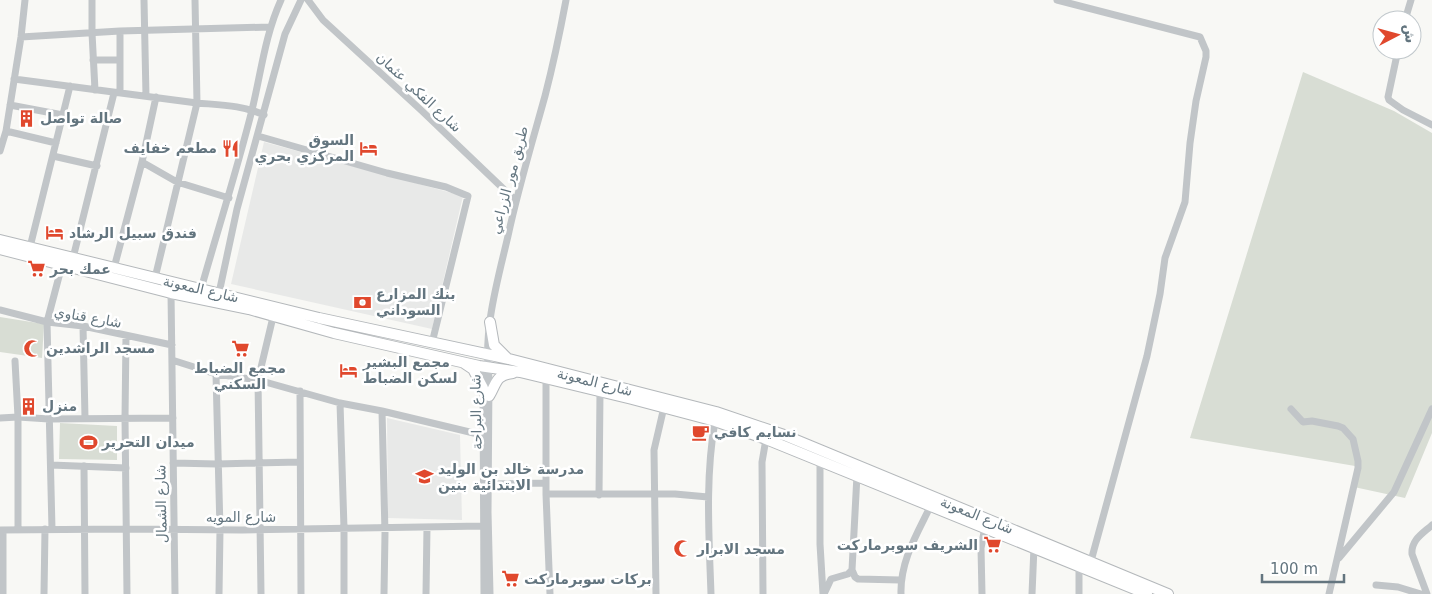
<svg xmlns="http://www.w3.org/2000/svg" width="1432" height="594" font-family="'DejaVu Sans',Vazirmatn,sans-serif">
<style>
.built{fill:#e8e9e8}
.green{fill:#d8ddd4}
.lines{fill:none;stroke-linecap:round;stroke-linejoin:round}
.highway-casing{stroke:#b4b8bb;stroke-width:12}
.minor{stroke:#c1c5c8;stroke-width:7}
.highway{stroke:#fff;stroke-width:10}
.labels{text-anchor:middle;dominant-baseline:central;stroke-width:5;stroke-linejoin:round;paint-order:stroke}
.street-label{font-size:14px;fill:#63757f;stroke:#fff}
.poi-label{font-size:14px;font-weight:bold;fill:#63757f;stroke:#fff;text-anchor:start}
</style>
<rect width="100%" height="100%" fill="#f8f8f5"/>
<!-- built -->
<path class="built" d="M264,142L463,196L432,329L231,284Z
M387,418L460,435L462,520L388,518Z"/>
<!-- green -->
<path class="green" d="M1303,72L1394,111L1432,133V433L1405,498L1354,487L1355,466L1190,438Z
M0,317L44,324L42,358L0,352Z
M60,423L117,426V460L59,459Z"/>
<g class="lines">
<defs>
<path id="highway" d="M0,240L319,318L509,359L716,412L784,435L1168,594
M0,249L171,293L249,309L334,333L479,366L520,372L632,399L715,421L766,439L1147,594
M490,322L494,345L508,359
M464,363L473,369L483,388
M489,396C497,383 495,375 513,373"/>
</defs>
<!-- highway casing -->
<use href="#highway" class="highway-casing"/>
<!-- minor -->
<path class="minor" d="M92,0V33L95,90
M144,0L146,96
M308,0L323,20L422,111L515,200
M1057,0L1200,37L1206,51V57L1196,101L1190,143L1185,202L1165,258L1160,294L1147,356L1091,561
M1405,20L1411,0
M21,37L120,31L270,27
M1398,50L1388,97L1389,100L1403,110L1432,125
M93,60H120
M14,79L197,103C220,105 243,105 264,115
M120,93V31
M10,105L63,115
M6,131L56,143
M258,136L387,173L446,187L468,196L432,343
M0,151L6,131L21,37L25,0
M53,156L97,166
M142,162L177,182L229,198
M30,247L70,86
M73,258L114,93
M114,268L142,162L156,97
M155,278L197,103L195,0
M201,289C218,229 237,170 252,110C261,73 265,35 281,0
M171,293L175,594
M219,293L237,209L285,34L301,0
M0,310L47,322L83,326L172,345
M83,326L85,418
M126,336L125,418L127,594
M172,360L216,374L258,380L340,403L382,411L482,435
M15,361L18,417V530
M216,374L220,530L219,594
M546,379V494L550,594
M300,391L301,594
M340,403L344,528V594
M1291,409L1303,422L1312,421L1338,426L1343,428L1353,439L1358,461V468L1329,594
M382,411L385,533L384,594
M0,418L18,417L49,419L173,418
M820,460V544L823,594
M173,463L217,464L300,462
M51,465L126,468
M84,466L85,594
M489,484L546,483
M546,494H675L708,497
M599,495L600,392
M52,529L47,322L62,265
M0,530L127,529L242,530L483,526
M3,530V594
M1339,558L1394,492L1432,409
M852,570L855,577L858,579L900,580
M1376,585L1398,587L1421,594
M44,594L45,529
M261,594L258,380L273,317
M426,594L427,527
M484,594L483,388L484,374L487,367
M490,594L488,512L489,378C483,330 497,283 508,236C518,189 532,143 545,96C553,65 560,32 566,0
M656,594L654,450L664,407
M711,594C709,536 705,478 715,421
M763,594L762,462L766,439
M824,594L831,579L848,574L852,570L857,475
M901,594C900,561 917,534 931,505
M982,594L981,548L985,527
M1032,594L1034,547
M1079,594V566
M1427,594L1412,554C1411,540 1422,534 1432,525"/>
<!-- highway -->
<use href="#highway" class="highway"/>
</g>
<!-- icons -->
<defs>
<symbol id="building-bare" viewBox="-9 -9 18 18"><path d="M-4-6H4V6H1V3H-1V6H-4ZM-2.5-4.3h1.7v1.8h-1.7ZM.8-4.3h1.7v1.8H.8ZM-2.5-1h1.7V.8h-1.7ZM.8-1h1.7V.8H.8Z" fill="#e0482d" stroke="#fff" stroke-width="2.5" paint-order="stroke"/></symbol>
<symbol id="restaurant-bare" viewBox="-9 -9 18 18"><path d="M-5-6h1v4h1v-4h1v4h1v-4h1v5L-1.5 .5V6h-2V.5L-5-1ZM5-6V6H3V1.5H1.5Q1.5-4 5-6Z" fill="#e0482d" stroke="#fff" stroke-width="2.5" paint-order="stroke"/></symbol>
<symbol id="hotel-bare" viewBox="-9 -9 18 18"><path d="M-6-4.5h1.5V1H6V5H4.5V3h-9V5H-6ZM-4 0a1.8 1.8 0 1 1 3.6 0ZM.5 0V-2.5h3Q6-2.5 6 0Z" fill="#e0482d" stroke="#fff" stroke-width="2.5" paint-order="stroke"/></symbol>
<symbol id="supermarket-bare" viewBox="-9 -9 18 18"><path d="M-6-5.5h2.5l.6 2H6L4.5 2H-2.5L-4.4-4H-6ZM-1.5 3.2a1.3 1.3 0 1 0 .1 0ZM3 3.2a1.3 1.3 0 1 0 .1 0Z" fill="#e0482d" stroke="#fff" stroke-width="2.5" paint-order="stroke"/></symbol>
<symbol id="bank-bare" viewBox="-9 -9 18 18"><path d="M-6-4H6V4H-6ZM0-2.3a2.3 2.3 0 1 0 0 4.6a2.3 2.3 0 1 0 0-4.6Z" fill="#e0482d" stroke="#fff" stroke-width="2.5" paint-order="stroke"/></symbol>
<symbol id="mosque-bare" viewBox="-9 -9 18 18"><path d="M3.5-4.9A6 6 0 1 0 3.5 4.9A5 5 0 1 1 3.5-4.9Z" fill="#e0482d" stroke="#fff" stroke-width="2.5" paint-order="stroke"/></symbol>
<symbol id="cafe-bare" viewBox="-9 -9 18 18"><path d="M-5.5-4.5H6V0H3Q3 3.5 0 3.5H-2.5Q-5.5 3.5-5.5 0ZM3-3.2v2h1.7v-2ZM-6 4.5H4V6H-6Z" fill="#e0482d" stroke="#fff" stroke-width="2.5" paint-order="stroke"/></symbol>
<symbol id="stadium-bare" viewBox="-9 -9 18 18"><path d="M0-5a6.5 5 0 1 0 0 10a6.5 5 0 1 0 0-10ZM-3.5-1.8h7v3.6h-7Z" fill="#e0482d" stroke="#fff" stroke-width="2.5" paint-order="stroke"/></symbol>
<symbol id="school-bare" viewBox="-9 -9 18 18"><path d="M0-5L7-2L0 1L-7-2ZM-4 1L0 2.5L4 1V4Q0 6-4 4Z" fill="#e0482d" stroke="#fff" stroke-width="2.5" paint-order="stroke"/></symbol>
</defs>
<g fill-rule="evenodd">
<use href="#building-bare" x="14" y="106" width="25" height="25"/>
<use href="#restaurant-bare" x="218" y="136" width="25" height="25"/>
<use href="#hotel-bare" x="356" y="136" width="25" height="25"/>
<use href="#hotel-bare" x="42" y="220" width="25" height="25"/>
<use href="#supermarket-bare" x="24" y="256" width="25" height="25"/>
<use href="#bank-bare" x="350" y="290" width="25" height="25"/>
<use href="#mosque-bare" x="20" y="336" width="25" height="25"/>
<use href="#supermarket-bare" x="228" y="336" width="25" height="25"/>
<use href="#hotel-bare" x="336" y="358" width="25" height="25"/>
<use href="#building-bare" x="16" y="394" width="25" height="25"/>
<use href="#cafe-bare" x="688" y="420" width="25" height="25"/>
<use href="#stadium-bare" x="76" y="430" width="25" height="25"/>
<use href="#school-bare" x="412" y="464" width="25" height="25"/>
<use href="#supermarket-bare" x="980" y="532" width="25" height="25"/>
<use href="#mosque-bare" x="670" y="536" width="25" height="25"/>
<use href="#supermarket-bare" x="498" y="566" width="25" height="25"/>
</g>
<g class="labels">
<!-- street labels -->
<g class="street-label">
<text transform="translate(419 92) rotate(43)">شارع الفكي عثمان</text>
<text transform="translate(509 180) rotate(-75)">طريق مور الزراعي</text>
<text transform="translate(201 289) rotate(13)">شارع المعونة</text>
<text transform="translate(88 317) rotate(10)">شارع قناوي</text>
<text transform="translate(595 382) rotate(14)">شارع المعونة</text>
<text transform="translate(476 412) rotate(-91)">شارع البراحة</text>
<text transform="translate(161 504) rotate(-91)">شارع الشمال</text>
<text transform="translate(977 515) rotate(22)">شارع المعونة</text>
<text x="241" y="517">شارع المويه</text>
</g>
<!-- poi labels -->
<g class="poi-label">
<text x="40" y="118">صالة تواصل</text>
<text x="354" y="140" text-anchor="end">السوق<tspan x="354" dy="16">المركزي بحري</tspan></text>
<text x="217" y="148" text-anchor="end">مطعم خفايف</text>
<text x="69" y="233">فندق سبيل الرشاد</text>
<text x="50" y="269">عمك بحر</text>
<text x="376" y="294">بنك المزارع<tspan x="376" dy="16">السوداني</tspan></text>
<text x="46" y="348">مسجد الراشدين</text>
<text x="363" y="362">مجمع البشير<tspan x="363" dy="16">لسكن الضباط</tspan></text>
<text x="240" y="368" text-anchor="middle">مجمع الضباط<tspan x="240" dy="16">السكني</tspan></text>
<text x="42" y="406">منزل</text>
<text x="714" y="432">نسايم كافي</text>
<text x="102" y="442">ميدان التحرير</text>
<text x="438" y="469">مدرسة خالد بن الوليد<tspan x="438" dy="16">الابتدائية بنين</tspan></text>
<text x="978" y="545" text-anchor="end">الشريف سوبرماركت</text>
<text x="697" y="549">مسجد الابرار</text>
<text x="524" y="579">بركات سوبرماركت</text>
</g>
</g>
<!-- north arrow -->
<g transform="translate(1397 35) rotate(84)"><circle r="24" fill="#ffffff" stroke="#c1c8cc"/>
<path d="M0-4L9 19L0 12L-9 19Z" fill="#e0482d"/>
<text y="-8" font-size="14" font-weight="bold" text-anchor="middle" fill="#63757f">ش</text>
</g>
<!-- scale -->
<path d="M1262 574v8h82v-8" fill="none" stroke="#63757f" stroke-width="2.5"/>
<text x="1270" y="574" font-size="15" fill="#63757f" stroke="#ffffff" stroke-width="4" paint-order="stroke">100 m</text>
</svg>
